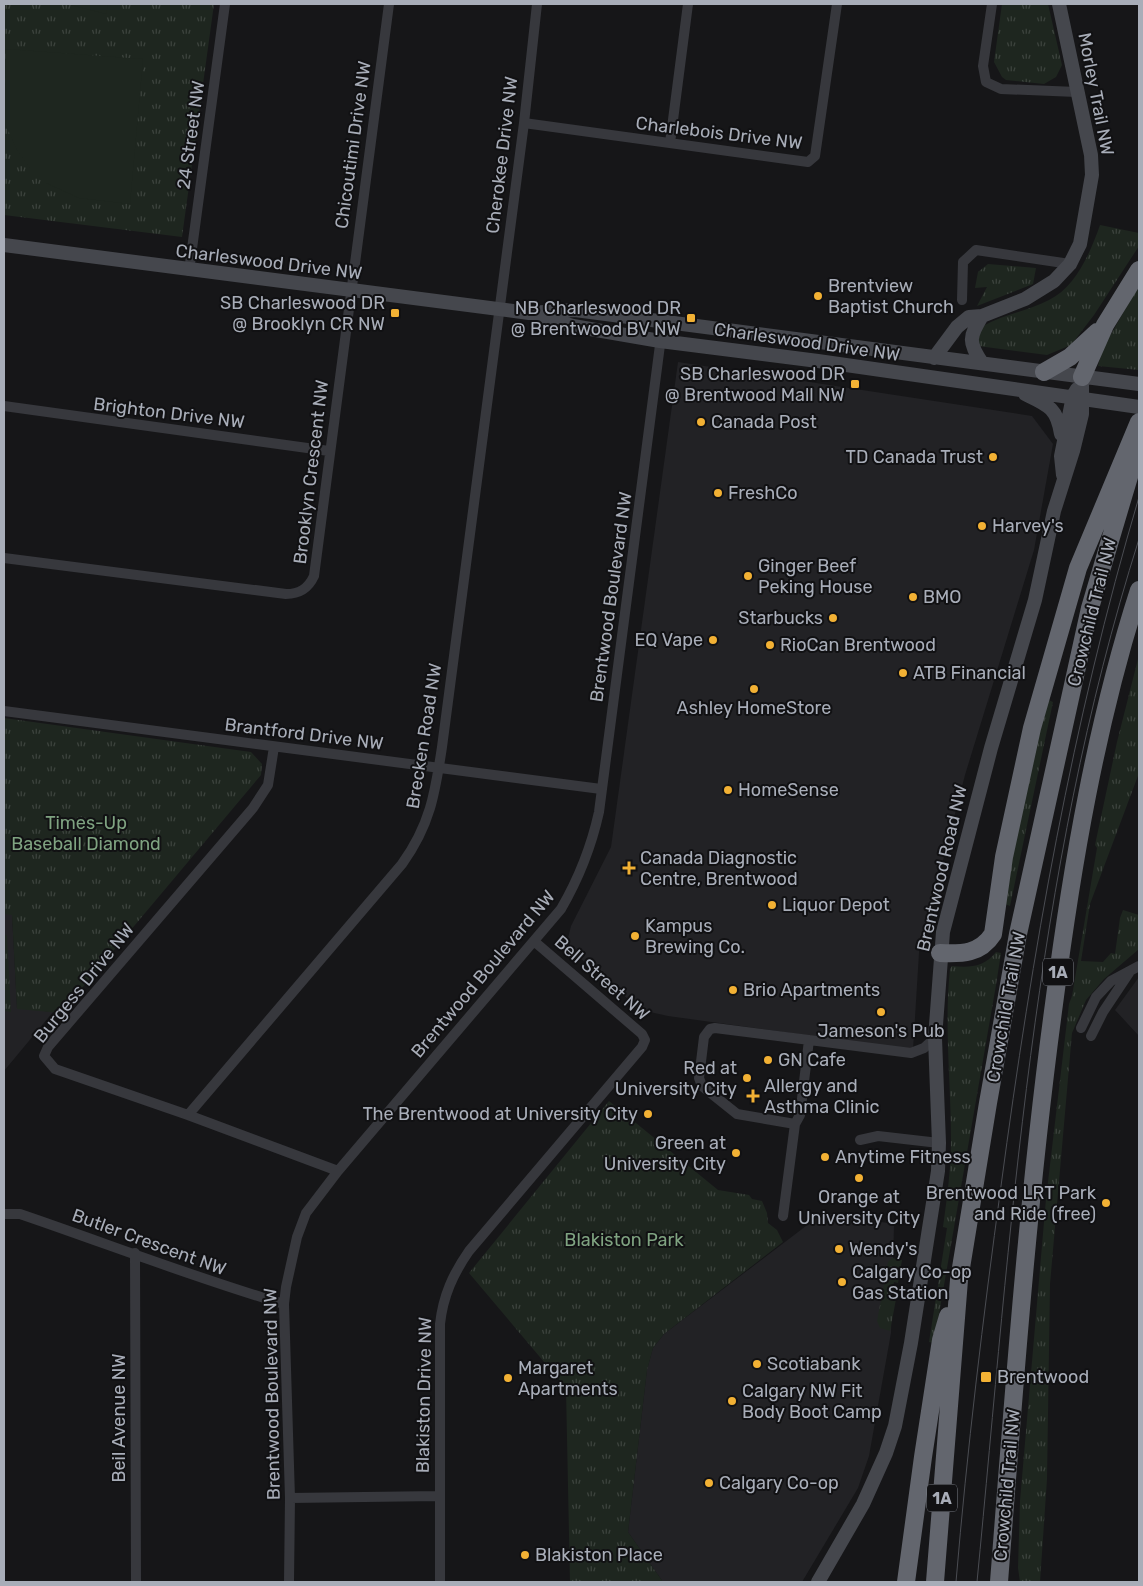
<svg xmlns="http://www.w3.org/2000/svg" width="1143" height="1586" font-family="Rubik,sans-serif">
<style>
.built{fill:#222225}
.grass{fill:url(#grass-tufts)}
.pitch{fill:#1e261f}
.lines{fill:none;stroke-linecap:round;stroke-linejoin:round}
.street{stroke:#37383d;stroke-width:10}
.secondary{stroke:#45474d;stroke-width:14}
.highway{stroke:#63666e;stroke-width:18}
.tram{stroke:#4a4c52;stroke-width:1}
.poi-dot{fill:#f2b134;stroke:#111113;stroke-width:2}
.labels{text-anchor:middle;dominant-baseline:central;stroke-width:4;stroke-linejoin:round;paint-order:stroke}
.shield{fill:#111113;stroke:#7b7e86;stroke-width:1}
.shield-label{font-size:16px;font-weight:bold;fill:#a8adb8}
.street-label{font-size:18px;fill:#a8adb8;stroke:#111113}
.poi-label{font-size:18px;fill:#a8adb8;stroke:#111113;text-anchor:start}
.park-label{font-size:18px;fill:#7fa381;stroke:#111113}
</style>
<defs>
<pattern id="grass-tufts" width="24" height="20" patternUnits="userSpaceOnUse" patternTransform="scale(1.25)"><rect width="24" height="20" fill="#1e261f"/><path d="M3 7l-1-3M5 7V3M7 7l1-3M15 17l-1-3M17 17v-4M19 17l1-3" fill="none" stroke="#3c433d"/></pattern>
</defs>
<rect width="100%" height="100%" fill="#161618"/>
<!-- built -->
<path class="built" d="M678,362L1032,416L1053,444L1034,550L965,775L924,934L920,937L913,1050L668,1016L641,1010L566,946L571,926L611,847Z
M4,914H12L17,1008L53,1012L4,1071Z
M1139,977V1036L1115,1010Z
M823,1213L888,1223L894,1226L891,1333L869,1456L858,1488L802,1582H663L628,1532L647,1370L653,1348L664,1334Z"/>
<!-- grass -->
<path class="grass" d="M4,4H214L182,237L4,215Z
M1002,4H1048L1062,65L1056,77L1044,84L1006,80L1002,77L994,62Z
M1100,225L1139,233V246L1094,315L1071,345L1047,355L978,346V332L983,326C1004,314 1028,311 1049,300C1076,287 1091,251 1100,225Z
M988,264L1036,268L1033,284L977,306L987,287L975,288L978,272Z
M1139,285V370L1098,366L1102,350Z
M1139,655V773L1090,904L1081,961L1103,962L1111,953L1115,954L1120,918L1123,910L1139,915V949L1104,979L1086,1000L1072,1033L1050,1284L1047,1479L1040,1582H1020L1018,1568L1020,1501L1046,1199L1069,1004L1072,996L1097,848L1095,845L1117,742Z
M1046,699L1053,702L1010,906L1005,904L1013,842Z
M4,718L251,752L262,764L261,775L61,1013L17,1009L12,915L4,914Z
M4,935H7L11,1012L4,1011Z
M996,952L1001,953L996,985L934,1343L929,1342L947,1228L943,1227C947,1198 951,1169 951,1140C951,1082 944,1026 950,969L952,966C970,968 984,967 996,952Z
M609,1101L718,1190L749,1195L752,1199L762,1201L767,1213L768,1223L777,1230L783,1242L664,1334L653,1348L647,1370L628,1532L663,1582H570L566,1388L469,1273Z
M892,1258L902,1260L898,1283L894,1282L891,1298L896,1299L890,1331L880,1328L877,1321L888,1262Z"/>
<!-- pitch -->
<path class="pitch" d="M67,4H108L106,14Z
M6,49L143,59L130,204L79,198L46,183L30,168L17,150L4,121Z"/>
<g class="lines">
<!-- street -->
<path class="street" d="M992,4L983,66L986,82L1001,89L1077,92
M524,123L808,162L815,156L837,4
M670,143L688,4
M189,271L225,4
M962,300L963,262L976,250L1070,264
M4,406L329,451
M4,558L286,594C299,594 308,589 314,576L389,4
M4,711L601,789
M274,747L268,785L253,808L48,1047L44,1056L55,1069L188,1115L338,1171
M1081,1028L1096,997L1111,981L1139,966
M1091,1036L1103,1012L1129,973
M188,1115L402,864C430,825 435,794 442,747L524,123L537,4
M795,1124L737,1114L702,1086L699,1078L704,1037L710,1029L715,1028L911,1053L924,1048L935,1038
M860,1140L878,1136L939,1143
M4,1214H20C108,1244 195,1278 284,1304
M783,1216L795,1124L800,1115L809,1040
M135,1253L136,1582
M290,1498L439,1496
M289,1582L290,1498L284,1304L286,1287L297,1237L306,1213L338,1171L561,909C579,878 591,848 599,812L663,322
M440,1582V1324C443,1296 453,1274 469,1251L642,1047L645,1040L642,1034L535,942"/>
<!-- secondary -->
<path class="secondary" d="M4,245L529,313L575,310L1139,384
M539,316L573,326L660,341L818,361L1139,407
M982,316C969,337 968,342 982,363
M934,358L957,327L969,317L982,316L1025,299L1054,281L1070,264L1080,244L1092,175L1091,155L1059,4
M1025,394C1048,405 1057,408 1061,434
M1063,475L1061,456L1073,396L1077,389
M818,1582L863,1504L886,1453L895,1426L911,1343L938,1171L939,1143L935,1038L943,932L991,748L1035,600L1054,511L1073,451L1082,414V377"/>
<!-- highway -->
<path class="highway" d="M1044,372L1070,357L1097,332
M1082,377L1105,325L1139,270
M940,953C962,954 980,954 993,934L1004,857L1032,728L1078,568L1139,422
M906,1582L923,1457L941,1340L948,1316
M935,1582L959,1280L988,1103L1018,934L1090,608L1139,443
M999,1582C1014,1389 1028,1196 1054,1004C1072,865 1096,724 1139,590"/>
<!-- tram -->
<path class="tram" d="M956,1582C967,1450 983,1318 1001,1186C1032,953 1072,723 1139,497
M977,1582C1011,1231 1032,877 1139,539"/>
</g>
<!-- markers -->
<g class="poi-dot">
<circle cx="818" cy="296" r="5"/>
<rect x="390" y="308" width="10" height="10" rx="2.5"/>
<rect x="686" y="313" width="10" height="10" rx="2.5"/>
<rect x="850" y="379" width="10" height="10" rx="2.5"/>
<circle cx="701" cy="422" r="5"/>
<circle cx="993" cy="457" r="5"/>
<circle cx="718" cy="493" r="5"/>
<circle cx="982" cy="526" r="5"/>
<circle cx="748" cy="576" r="5"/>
<circle cx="913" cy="597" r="5"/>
<circle cx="833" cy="618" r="5"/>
<circle cx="713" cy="640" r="5"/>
<circle cx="770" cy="645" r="5"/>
<circle cx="903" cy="673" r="5"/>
<circle cx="754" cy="689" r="5"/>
<circle cx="728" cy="790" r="5"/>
<path d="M626.5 860.5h5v5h5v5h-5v5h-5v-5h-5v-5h5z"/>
<circle cx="772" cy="905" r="5"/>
<circle cx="635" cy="936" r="5"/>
<circle cx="733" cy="990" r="5"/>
<circle cx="881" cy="1012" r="5"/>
<circle cx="768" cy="1060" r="5"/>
<circle cx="747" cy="1078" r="5"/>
<path d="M750.5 1088.5h5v5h5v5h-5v5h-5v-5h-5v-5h5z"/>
<circle cx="648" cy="1114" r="5"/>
<circle cx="736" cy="1153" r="5"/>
<circle cx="825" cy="1157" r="5"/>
<circle cx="859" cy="1178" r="5"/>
<circle cx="1106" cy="1203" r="5"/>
<circle cx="839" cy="1249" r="5"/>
<circle cx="842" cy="1282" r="5"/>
<circle cx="757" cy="1364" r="5"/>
<rect x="980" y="1371" width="12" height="12" rx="2.5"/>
<circle cx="508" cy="1378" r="5"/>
<circle cx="732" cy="1401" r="5"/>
<circle cx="709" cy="1483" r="5"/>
<circle cx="525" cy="1555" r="5"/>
</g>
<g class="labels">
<!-- shield labels -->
<g class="shield">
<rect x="1043" y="958.5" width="30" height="27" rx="4"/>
<rect x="927" y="1484.5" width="30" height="27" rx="4"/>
</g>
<g class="shield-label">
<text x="1058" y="972">1A</text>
<text x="942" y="1498">1A</text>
</g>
<!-- street labels -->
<g class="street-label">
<text transform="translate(1096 94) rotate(79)">Morley Trail NW</text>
<text transform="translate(719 133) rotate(7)">Charlebois Drive NW</text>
<text transform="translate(191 135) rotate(-82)">24 Street NW</text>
<text transform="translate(353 145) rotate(-82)">Chicoutimi Drive NW</text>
<text transform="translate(502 155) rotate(-83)">Cherokee Drive NW</text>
<text transform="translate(269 262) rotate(7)">Charleswood Drive NW</text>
<text transform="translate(807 342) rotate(8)">Charleswood Drive NW</text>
<text transform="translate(169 413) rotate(7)">Brighton Drive NW</text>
<text transform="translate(311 472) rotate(-83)">Brooklyn Crescent NW</text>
<text transform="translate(611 597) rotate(-82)">Brentwood Boulevard NW</text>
<text transform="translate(1092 612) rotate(-76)">Crowchild Trail NW</text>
<text transform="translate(304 734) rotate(7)">Brantford Drive NW</text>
<text transform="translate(424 736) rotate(-81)">Brecken Road NW</text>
<text transform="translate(942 868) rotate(-77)">Brentwood Road NW</text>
<text transform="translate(483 974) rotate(-50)">Brentwood Boulevard NW</text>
<text transform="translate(602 978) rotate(41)">Bell Street NW</text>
<text transform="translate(84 983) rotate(-51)">Burgess Drive NW</text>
<text transform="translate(1006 1007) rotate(-80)">Crowchild Trail NW</text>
<text transform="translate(149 1242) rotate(20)">Butler Crescent NW</text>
<text transform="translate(272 1394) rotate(-91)">Brentwood Boulevard NW</text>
<text transform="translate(424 1395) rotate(-89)">Blakiston Drive NW</text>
<text transform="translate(119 1418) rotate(-90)">Beil Avenue NW</text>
<text transform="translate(1007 1485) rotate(-85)">Crowchild Trail NW</text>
</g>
<!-- poi labels -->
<g class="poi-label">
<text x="828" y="286">Brentview<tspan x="828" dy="21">Baptist Church</tspan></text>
<text x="385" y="303" text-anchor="end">SB Charleswood DR<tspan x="385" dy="21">@ Brooklyn CR NW</tspan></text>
<text x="681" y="308" text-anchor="end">NB Charleswood DR<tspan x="681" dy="21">@ Brentwood BV NW</tspan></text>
<text x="845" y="374" text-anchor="end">SB Charleswood DR<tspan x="845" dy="21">@ Brentwood Mall NW</tspan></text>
<text x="711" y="422">Canada Post</text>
<text x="983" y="457" text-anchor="end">TD Canada Trust</text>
<text x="728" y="493">FreshCo</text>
<text x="992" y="526">Harvey's</text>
<text x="758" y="566">Ginger Beef<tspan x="758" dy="21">Peking House</tspan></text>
<text x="923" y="597">BMO</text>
<text x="823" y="618" text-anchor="end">Starbucks</text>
<text x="703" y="640" text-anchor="end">EQ Vape</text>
<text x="780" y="645">RioCan Brentwood</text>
<text x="913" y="673">ATB Financial</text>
<text x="754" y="708" text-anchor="middle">Ashley HomeStore</text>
<text x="738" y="790">HomeSense</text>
<text x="640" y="858">Canada Diagnostic<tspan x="640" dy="21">Centre, Brentwood</tspan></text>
<text x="782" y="905">Liquor Depot</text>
<text x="645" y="926">Kampus<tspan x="645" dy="21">Brewing Co.</tspan></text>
<text x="743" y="990">Brio Apartments</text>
<text x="881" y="1031" text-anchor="middle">Jameson's Pub</text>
<text x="778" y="1060">GN Cafe</text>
<text x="737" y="1068" text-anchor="end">Red at<tspan x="737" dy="21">University City</tspan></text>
<text x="764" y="1086">Allergy and<tspan x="764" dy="21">Asthma Clinic</tspan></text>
<text x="638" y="1114" text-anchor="end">The Brentwood at University City</text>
<text x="726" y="1143" text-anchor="end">Green at<tspan x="726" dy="21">University City</tspan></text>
<text x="835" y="1157">Anytime Fitness</text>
<text x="1096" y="1193" text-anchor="end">Brentwood LRT Park<tspan x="1096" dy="21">and Ride (free)</tspan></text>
<text x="859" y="1197" text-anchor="middle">Orange at<tspan x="859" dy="21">University City</tspan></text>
<text x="849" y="1249">Wendy's</text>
<text x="852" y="1272">Calgary Co-op<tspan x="852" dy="21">Gas Station</tspan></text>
<text x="767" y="1364">Scotiabank</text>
<text x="518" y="1368">Margaret<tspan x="518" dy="21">Apartments</tspan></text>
<text x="997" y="1377">Brentwood</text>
<text x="742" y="1391">Calgary NW Fit<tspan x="742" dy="21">Body Boot Camp</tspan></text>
<text x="719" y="1483">Calgary Co-op</text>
<text x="535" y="1555">Blakiston Place</text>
</g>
<!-- park labels -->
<g class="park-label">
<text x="86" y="823">Times-Up<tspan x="86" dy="21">Baseball Diamond</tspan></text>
<text x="624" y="1240">Blakiston Park</text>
</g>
</g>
<!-- border -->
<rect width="1143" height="1586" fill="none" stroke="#a8adb8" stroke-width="10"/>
</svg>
